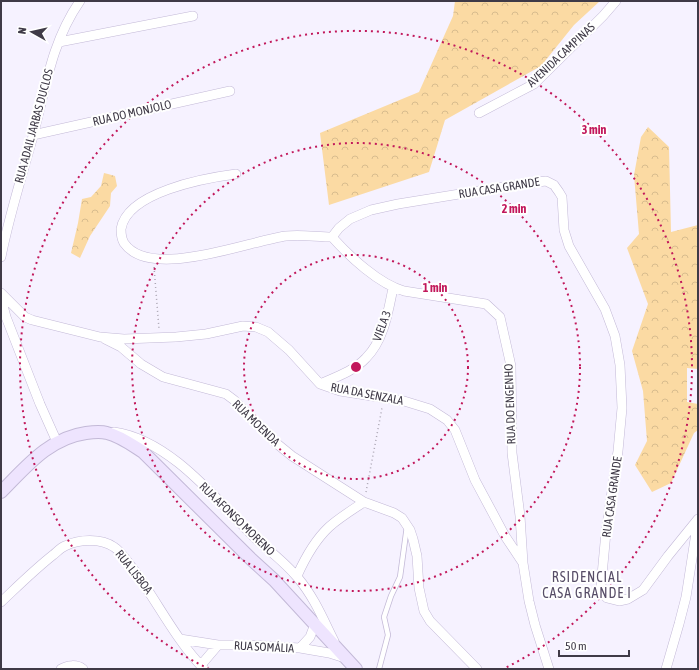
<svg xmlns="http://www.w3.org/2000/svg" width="699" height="670" font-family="'Asap Condensed',sans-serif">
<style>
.forest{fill:url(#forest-crowns)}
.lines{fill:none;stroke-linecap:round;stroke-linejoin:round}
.lane-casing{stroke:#c3b9d7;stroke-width:6}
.street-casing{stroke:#c3b9d7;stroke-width:10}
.secondary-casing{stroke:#c3b9d7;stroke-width:14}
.path{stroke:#aca7b4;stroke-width:1.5;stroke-dasharray:1 3;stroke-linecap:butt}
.lane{stroke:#fff;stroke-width:4.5}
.street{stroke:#fff;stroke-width:9}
.secondary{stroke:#eee4fe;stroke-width:12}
.ring{fill:none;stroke:#c2185b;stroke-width:2;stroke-dasharray:2 4}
.labels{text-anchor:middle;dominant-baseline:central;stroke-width:4;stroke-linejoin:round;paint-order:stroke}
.street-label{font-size:12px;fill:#3f3a47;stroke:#fff}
.quarter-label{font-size:14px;letter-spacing:1px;fill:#574d67;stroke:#fff}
.centre{fill:#c2185b;stroke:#fff;stroke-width:2}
.ring-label{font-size:12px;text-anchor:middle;font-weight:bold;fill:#c2185b;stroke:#fff;stroke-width:4;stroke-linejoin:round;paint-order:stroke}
</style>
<defs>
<pattern id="forest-crowns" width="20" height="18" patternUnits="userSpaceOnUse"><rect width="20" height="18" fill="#fbdaa3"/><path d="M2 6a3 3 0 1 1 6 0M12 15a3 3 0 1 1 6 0" fill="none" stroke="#d8bc8e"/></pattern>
</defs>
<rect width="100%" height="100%" fill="#f6f2ff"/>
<!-- forest -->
<path class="forest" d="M455,1H600L574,25L541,66L445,120L429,172L329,205L320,133L419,92L453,16Z
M648,127L669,147L671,232L698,225V369L687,368V402L698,404V430L694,433L671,483L652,492L635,465L647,441L643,391L632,351L648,304L627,248L639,234L634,175L641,137Z
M104,173L108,174L115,176L117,186L111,193L110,206L90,236L80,258L71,253L78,223L82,199L91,197L101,186Z"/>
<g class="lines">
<defs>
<path id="lane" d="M379,669L388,635L384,617L391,596L400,577L407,526"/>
<path id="street" d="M59,42L193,16
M479,113L534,84L603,16L616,1
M33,135L230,91
M236,174C205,178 127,192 121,229C121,234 121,238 124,243C150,281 249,241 286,236C301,234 317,237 332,237
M332,237L339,228L350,219L371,210L398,204L521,184L546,181L554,185L559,192L562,197L564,230L569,246L605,309L615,336L620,365L622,408L618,451L606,532L601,586L604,595L607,598L619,601L628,599L643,590L668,556L698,519
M332,237C350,257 379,284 404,291L486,304L500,317L511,366L512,453L520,516L523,563L529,601L535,625L549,669
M1,257C9,216 22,176 33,136C46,87 51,43 80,1
M1,293L25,317L32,320L100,337L124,339L176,337L206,334L243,326L256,327L268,332L289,350L320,384L340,391L404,401L430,409L447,420L455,430L475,480L505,536L523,563
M1,298L6,317L40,404L57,442
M105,339L121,347L141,364L163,377L226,394L234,400L276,443L292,456L364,502L394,513L402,518L410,530L413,539L417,556L419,588L424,611L430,621L477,669
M320,384C336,377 354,371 366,358C384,340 388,312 393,288
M114,432C170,440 215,498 253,536C268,550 285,562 298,578C314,597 323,619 334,641
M297,576C305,558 314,541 329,527C339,518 352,510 364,502
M1,602C18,586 34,570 53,555C56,553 60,548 65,546C79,539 101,538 114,547C122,552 128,563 134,570C158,603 176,640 204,669
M180,639L218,645H249L300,648L329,653L345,658
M300,648L310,637L315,624
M201,665L218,645
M61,669C67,665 77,664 83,669
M666,669L679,624L686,597L698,520"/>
<path id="secondary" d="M1,492C26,467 49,438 86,433C93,432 100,431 107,433C120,436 132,445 143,452L252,560L274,580L356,669"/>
</defs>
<!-- lane casing -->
<use href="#lane" class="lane-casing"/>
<!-- street casing -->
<use href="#street" class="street-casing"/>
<!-- secondary casing -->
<use href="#secondary" class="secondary-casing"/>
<!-- path -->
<path class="path" d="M154,267L159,329
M366,492L382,408"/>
<!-- lane -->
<use href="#lane" class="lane"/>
<!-- street -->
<use href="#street" class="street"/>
<!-- secondary -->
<use href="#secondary" class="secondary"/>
</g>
<!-- distance rings -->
<g class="ring">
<circle cx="356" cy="367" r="112"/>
<circle cx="356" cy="367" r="224"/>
<path d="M209 669A336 336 0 1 1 503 669"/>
</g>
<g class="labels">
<!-- street labels -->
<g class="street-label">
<text transform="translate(561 55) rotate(-43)">AVENIDA CAMPINAS</text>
<text transform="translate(132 113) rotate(-13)">RUA DO MONJOLO</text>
<text transform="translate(34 126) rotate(-75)">RUA ADAIL JARBAS DUCLOS</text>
<text transform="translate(499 188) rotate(-9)">RUA CASA GRANDE</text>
<text transform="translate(382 326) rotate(-70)">VIELA 3</text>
<text transform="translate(367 394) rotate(11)">RUA DA SENZALA</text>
<text transform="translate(510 404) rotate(-92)">RUA DO ENGENHO</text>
<text transform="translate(256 423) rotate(44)">RUA MOENDA</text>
<text transform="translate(612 497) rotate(-82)">RUA CASA GRANDE</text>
<text transform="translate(237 519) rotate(44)">RUA AFONSO MORENO</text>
<text transform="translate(134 572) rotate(52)">RUA LISBOA</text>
<text transform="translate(264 647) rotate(3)">RUA SOMÁLIA</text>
</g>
<!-- quarter labels -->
<g class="quarter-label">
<text x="587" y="577">RSIDENCIAL<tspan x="587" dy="16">CASA GRANDE I</tspan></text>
</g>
</g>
<circle cx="356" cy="367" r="6" class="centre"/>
<g class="ring-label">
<text x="594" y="134">3 min</text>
<text x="514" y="213">2 min</text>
<text x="435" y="292">1 min</text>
</g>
<!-- border -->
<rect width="699" height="670" fill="none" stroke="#3f3a47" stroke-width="4"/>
<!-- north arrow -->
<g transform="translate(32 32) rotate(278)" stroke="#ffffff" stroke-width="3" paint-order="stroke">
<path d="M0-3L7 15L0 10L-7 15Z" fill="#3f3a47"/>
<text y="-6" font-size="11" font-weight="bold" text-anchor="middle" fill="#3f3a47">N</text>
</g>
<!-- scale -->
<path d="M559 650v6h70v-6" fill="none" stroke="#3f3a47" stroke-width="2"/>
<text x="565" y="650" font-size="12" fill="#3f3a47" stroke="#ffffff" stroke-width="3" paint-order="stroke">50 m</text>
</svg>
